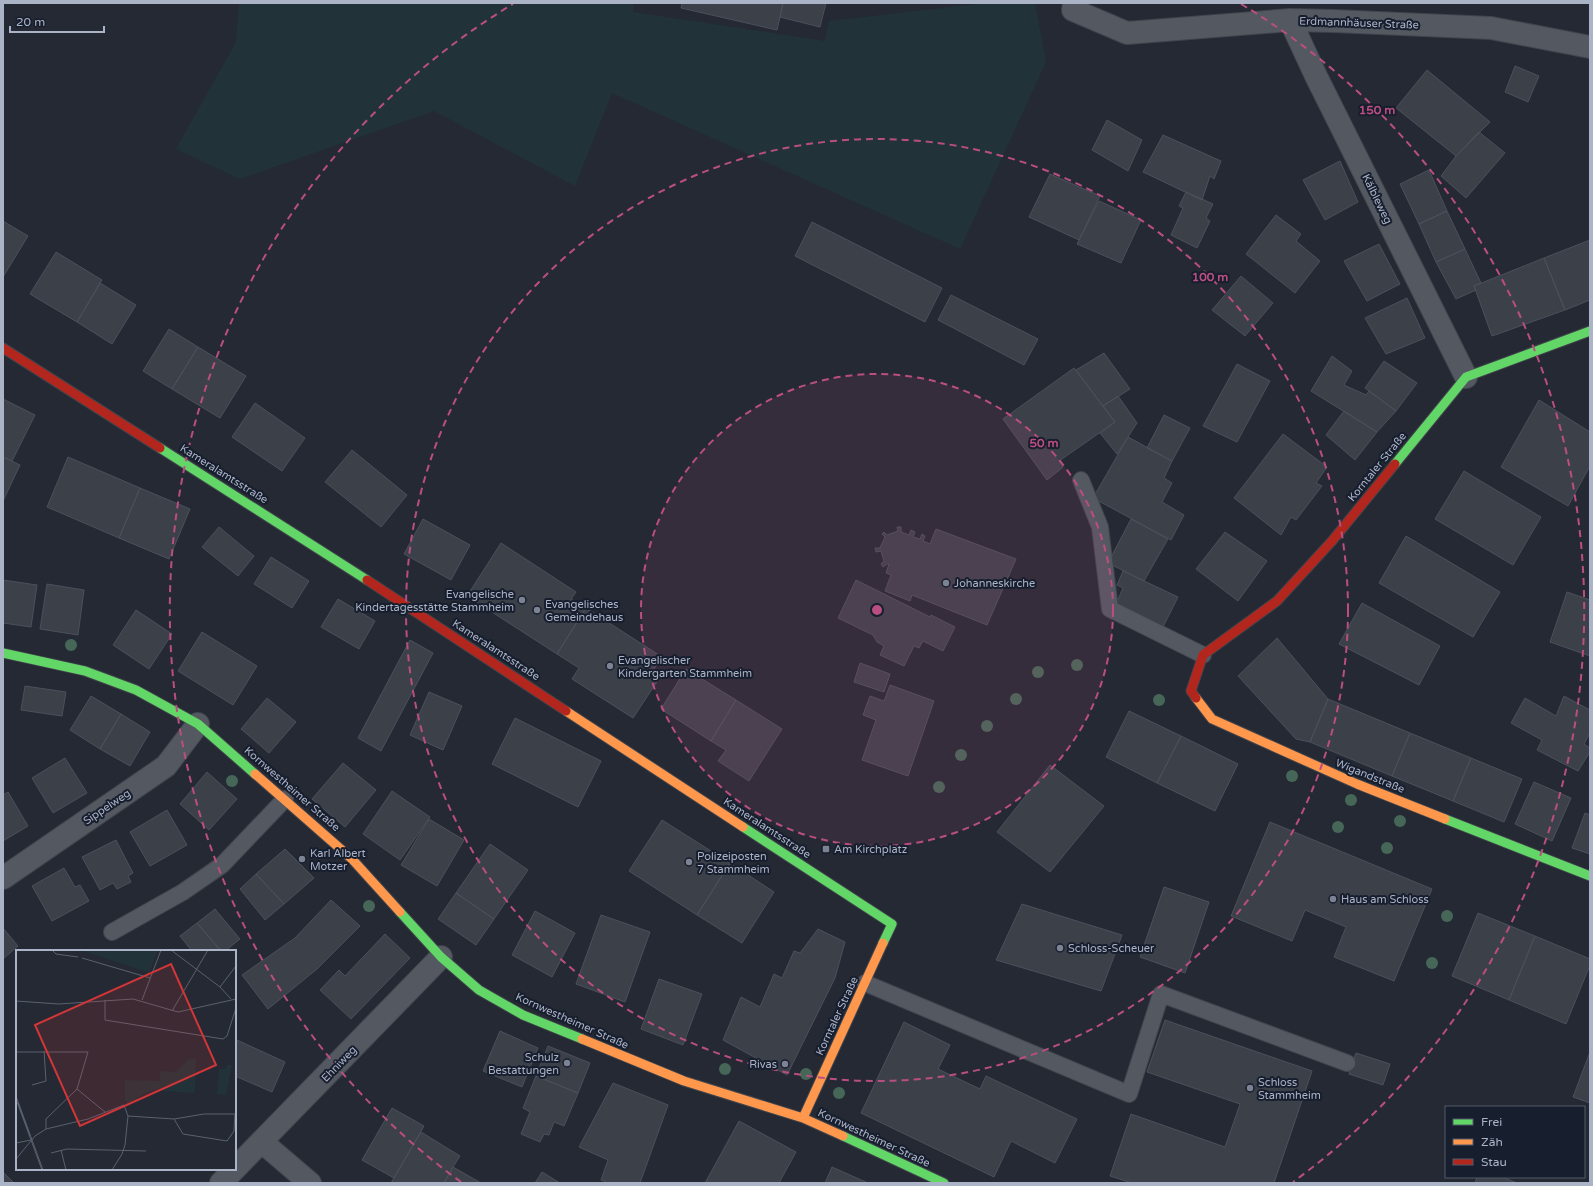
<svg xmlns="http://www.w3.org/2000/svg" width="1593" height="1186" font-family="'Varela Round',sans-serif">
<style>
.green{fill:#213339}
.building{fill:#3c4049;stroke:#4b505c}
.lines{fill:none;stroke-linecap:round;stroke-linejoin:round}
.lane-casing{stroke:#40444c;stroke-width:18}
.street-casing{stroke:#40444c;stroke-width:24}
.fast-casing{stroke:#40444c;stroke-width:11}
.slow-casing{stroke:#40444c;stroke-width:11}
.jam-casing{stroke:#40444c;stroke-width:11}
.lane{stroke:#535861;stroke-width:16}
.street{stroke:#535861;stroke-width:22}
.fast{stroke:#63d668;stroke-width:9}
.slow{stroke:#ff974d;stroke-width:9}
.jam{stroke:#b3261e;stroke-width:9}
.tree{fill:#466757}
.ring{fill:none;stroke:#ba4e81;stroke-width:2;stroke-dasharray:7 5}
.poi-dot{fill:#7c8393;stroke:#171e2e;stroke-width:1.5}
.labels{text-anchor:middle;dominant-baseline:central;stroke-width:4;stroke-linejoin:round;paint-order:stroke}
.street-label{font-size:11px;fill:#abb3c7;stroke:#171e2e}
.poi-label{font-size:11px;fill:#abb3c7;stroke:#171e2e;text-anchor:start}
.inset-road{fill:none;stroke:#5a606e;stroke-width:1}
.view{fill:#d23638;fill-opacity:0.15;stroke:#d23638;stroke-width:2}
.inset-edge{fill:none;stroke:#abb3c7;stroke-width:2}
.centre{fill:#ba4e81;stroke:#171e2e;stroke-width:2}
.ring-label{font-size:12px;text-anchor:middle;font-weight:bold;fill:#ba4e81;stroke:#171e2e;stroke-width:4;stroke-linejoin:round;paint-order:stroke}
</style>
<rect width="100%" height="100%" fill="#242933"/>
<!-- green -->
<path class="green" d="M239,3H633V12L825,41L829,21L986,3H1035L1046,62L960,249L612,93L575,186L434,111L240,179L176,149L236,42Z"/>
<!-- building -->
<path class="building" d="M682,3H779L783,4L777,30L681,8Z
M783,3H826L820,27L780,17Z
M1515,66L1539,76L1528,102L1505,92Z
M1427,70L1490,122L1456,156L1396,108Z
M1107,120L1142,140L1128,171L1092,150Z
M1479,132L1505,153L1466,198L1441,176L1456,156Z
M1163,135L1221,161L1214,179L1210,176L1202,200L1143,172Z
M1340,161L1358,202L1325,220L1303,180Z
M1429,170L1447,211L1419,224L1400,184Z
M1050,174L1100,196L1079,240L1029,217Z
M1186,192L1213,204L1206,218L1210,221L1197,248L1171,235L1183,208L1179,206Z
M1099,201L1141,220L1121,263L1077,244Z
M1447,211L1465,249L1436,262L1419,224Z
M1276,215L1301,234L1296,241L1320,261L1295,293L1246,254Z
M3,221L28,236L3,277Z
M812,222L942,288L925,322L795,256Z
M1590,240V300L1565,310L1544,258Z
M1379,244L1400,284L1367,301L1344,261Z
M1465,249L1481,283L1474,286L1476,290L1456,299L1436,262Z
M56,252L102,280L77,322L30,294Z
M1544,258L1565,310L1492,336L1474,286Z
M1241,276L1273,303L1245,336L1212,310Z
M100,283L136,305L112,344L77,322Z
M951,295L1038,339L1024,365L938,320Z
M1407,298L1425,338L1386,354L1365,318Z
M169,329L198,347L172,389L143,371Z
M198,347L246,376L220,418L172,389Z
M1104,353L1130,389L1103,406L1076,370Z
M1332,356L1352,371L1344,385L1366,395L1369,391L1396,411L1377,432L1311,391Z
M1384,361L1417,383L1396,411L1365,388Z
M1237,364L1270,381L1237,442L1203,426Z
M1074,368L1115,422L1059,461L1063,467L1047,480L1003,419Z
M1118,396L1137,423L1117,454L1100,433L1115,422L1103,406Z
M3,399L35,415L12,461L3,457Z
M1539,400L1590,432V466L1568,506L1501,467Z
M255,403L305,438L282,471L232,437Z
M1344,411L1377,432L1355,460L1326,435Z
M1164,415L1190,428L1172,461L1147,448Z
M1283,434L1327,467L1316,483L1322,486L1296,520L1291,517L1281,535L1234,498Z
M1128,437L1172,461L1164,478L1172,483L1162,502L1184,515L1171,540L1093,498Z
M352,450L407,495L381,527L325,482Z
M3,457L20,465L3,501Z
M68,457L140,488L119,538L47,507Z
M1464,471L1541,517L1513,565L1435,519Z
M140,488L190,509L169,559L119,538Z
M423,519L470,545L451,580L404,554Z
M1131,519L1168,539L1144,581L1108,563Z
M219,527L254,556L238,576L202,547Z
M897,527H901V532L909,535L911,530L915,532L913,537L920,539L922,534L925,536L923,541L930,544L936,529L1016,559L987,625L912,595L910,601L885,591L891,575L886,573L889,564H887L883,567L881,564L884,561L881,551L876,552L875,548H880L885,537L882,534L884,532L887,535L898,531Z
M1225,532L1267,561L1238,601L1196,569Z
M1406,536L1500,592L1473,637L1379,583Z
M501,543L576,592L571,599L586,608L557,654L467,596Z
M271,557L309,581L292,608L254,584Z
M1123,571L1178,597L1163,627L1116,604L1123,588L1117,585Z
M3,580L37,585L31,627L3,623Z
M856,580L930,617L931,615L955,627L943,651L923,641L919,648L914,646L904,666L880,655L884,646L877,642L873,635L838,618Z
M47,584L84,590L78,635L40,629Z
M1567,592L1590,600V656L1550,642Z
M338,599L375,621L359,649L321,627Z
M1362,603L1440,646L1419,685L1339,644Z
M586,608L662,657L654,669L662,674L633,718L572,679L579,668L557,654Z
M136,610L172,634L149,669L113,645Z
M202,632L257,666L233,705L178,671Z
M1277,638L1328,699L1310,742L1296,739L1238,676Z
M410,640L433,653L381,751L358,738Z
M860,663L890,674L884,692L854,682Z
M686,669L736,700L711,741L661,709Z
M890,685L934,701L908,776L862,760L876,720L863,715L870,696L884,701Z
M25,686L66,692L62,716L21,710Z
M429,692L462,706L443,750L410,735Z
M91,696L121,714L100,749L70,730Z
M1564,696L1590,710V733L1584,744L1590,748V752L1578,771L1537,750L1542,740L1511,723L1525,698L1556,716Z
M267,698L296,722L269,753L241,729Z
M1328,699L1410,733L1392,776L1310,742Z
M736,700L782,729L749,781L718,761L726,750L711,741Z
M1129,711L1181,736L1157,783L1106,757Z
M121,714L150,732L130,766L100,749Z
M515,718L601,761L578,807L492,764Z
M1410,733L1471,758L1453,801L1392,776Z
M1181,736L1238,764L1215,811L1157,783Z
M65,758L87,793L53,813L32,778Z
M1471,758L1522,779L1504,822L1453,801Z
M343,763L376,790L345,827L312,799Z
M1050,765L1104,806L1050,872L997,832Z
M207,772L237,799L209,830L180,804Z
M1534,782L1571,798L1552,841L1515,824Z
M392,791L430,817L400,860L363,834Z
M8,792L28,826L3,841V795Z
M167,810L187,845L150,866L130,832Z
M1585,813L1590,815V854L1572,848Z
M429,819L464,840L437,886L401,865Z
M662,820L730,863L697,915L629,871Z
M1270,822L1432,889L1394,981L1334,957L1346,927L1305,910L1292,941L1231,916Z
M116,840L133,873L128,876L131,882L117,889L113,883L100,890L82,857Z
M490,844L528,870L494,919L456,893Z
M285,849L314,878L284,904L256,874Z
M730,863L774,892L742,943L697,915Z
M64,868L75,887L80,885L89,901L52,921L32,886Z
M256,874L284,904L265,920L240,889Z
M1164,887L1209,902L1185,973L1140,957Z
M456,893L494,919L476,945L438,919Z
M331,900L360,926L317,969L268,1009L242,975L295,938Z
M1022,904L1122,935L1101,991L996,960Z
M215,909L240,939L225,951H221L197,923Z
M535,911L575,933L552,977L512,955Z
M1478,913L1535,936L1509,1000L1452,976Z
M601,915L650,932L625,1002L576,984Z
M197,923L221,951H192L180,936Z
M3,928L18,946L3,959Z
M818,929L845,942L835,978L787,1075L723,1040L741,997L760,1007L774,974L782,978L794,951L800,953Z
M385,934L410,958L351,1019L320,990L339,970L345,976Z
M1535,936L1590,959V965L1566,1024L1509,1000Z
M659,979L702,994L683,1045L641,1029Z
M1165,1020L1312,1071L1274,1183H1132L1110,1176L1131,1114L1225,1147L1240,1104L1147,1072Z
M904,1022L950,1045L938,1069L980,1089L986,1076L1077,1119L1055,1163L1011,1141L994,1177L861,1113Z
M500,1031L538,1048L522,1087L483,1071Z
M237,1040L285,1062L272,1092L235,1076V1044Z
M548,1046L590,1063L578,1093L536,1076Z
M1590,1052V1103L1573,1097Z
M1356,1053L1390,1064L1383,1085L1349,1074Z
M536,1076L578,1093L564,1126L554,1122L549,1135L544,1134L540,1142L521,1134L530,1112L523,1108Z
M613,1083L668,1105L640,1183H609L601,1180L608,1160L579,1147Z
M392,1108L424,1126L394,1178L362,1160Z
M739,1121L796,1152L779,1183H705Z
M421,1132L460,1156L453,1167L444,1183H391Z
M453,1167L481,1183H444Z
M832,1167L868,1183H825Z
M3,1172L14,1183H3Z
M542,1172L560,1183H535Z
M1477,1177H1502L1517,1183H1475Z"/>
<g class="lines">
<defs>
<path id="lane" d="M1081,480L1100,527L1110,609L1203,655
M112,932L183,892L222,865L285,799
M865,983L1129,1094L1161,994L1347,1063"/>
<path id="street" d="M1074,3L1073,10L1127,33L1290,20L1334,21L1491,28L1590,47
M1290,20L1316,76L1466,377
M3,878L166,766L198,724
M262,1142L310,1183
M221,1183L441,957"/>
<path id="fast" d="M160,448L367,580
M1395,464L1466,377L1590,331
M3,653L85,671L136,690L198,724L255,774
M1445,819L1590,876
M743,827L892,924L883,943
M400,912L441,957L479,990L523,1015L582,1039
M843,1136L944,1183"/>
<path id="slow" d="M1196,698L1212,719L1357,784L1445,819
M566,711L743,827
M255,774L352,859L400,912
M582,1039L684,1081L803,1118L843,1136
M803,1118L883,943"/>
<path id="jam" d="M3,348L160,448
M367,580L566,711
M1196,698L1191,691L1203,655L1277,601L1332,541L1395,464"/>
</defs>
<!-- lane casing -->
<use href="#lane" class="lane-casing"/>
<!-- street casing -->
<use href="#street" class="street-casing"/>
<!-- fast casing -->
<use href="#fast" class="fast-casing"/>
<!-- slow casing -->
<use href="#slow" class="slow-casing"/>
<!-- jam casing -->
<use href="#jam" class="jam-casing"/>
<!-- lane -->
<use href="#lane" class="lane"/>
<!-- street -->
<use href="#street" class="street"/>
<!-- fast -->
<use href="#fast" class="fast"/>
<!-- slow -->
<use href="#slow" class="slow"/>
<!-- jam -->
<use href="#jam" class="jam"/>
</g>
<!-- trees -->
<g class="tree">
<circle cx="71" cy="645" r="6"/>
<circle cx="1077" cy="665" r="6"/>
<circle cx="1038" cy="672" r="6"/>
<circle cx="1016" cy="699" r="6"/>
<circle cx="1159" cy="700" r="6"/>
<circle cx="987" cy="726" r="6"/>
<circle cx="961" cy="755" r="6"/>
<circle cx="1292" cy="776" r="6"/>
<circle cx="232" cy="781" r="6"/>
<circle cx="939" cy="787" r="6"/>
<circle cx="1351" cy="800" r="6"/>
<circle cx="1400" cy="821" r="6"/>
<circle cx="1338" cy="827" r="6"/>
<circle cx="1387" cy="848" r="6"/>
<circle cx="369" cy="906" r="6"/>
<circle cx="1447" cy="916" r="6"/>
<circle cx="1432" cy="963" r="6"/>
<circle cx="725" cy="1069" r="6"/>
<circle cx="806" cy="1074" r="6"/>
<circle cx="839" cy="1093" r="6"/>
</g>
<!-- distance rings -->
<circle cx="877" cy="610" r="236" fill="#ba4e81" fill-opacity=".12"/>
<g class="ring">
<circle cx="877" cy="610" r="236"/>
<circle cx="877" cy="610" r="471"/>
<path d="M461 1182A707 707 0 0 1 513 4M1241 4A707 707 0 0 1 1293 1182"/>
</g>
<!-- markers -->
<g class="poi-dot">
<circle cx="946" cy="583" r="4"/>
<circle cx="522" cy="600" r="4"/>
<circle cx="537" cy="610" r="4"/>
<circle cx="610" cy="666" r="4"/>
<rect x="822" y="845" width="8" height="8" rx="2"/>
<circle cx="302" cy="859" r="4"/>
<circle cx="689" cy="862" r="4"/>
<circle cx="1333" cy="899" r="4"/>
<circle cx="1060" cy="948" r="4"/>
<circle cx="567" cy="1063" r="4"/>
<circle cx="785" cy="1064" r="4"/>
<circle cx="1250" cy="1088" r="4"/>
</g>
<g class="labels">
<!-- street labels -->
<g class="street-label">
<text transform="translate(1359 23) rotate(2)">Erdmannhäuser Straße</text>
<text transform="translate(1377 199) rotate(64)">Kälbleweg</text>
<text transform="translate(1377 467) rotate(-51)">Korntaler Straße</text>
<text transform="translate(224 474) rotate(32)">Kameralamtsstraße</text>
<text transform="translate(496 650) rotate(33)">Kameralamtsstraße</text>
<text transform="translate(1370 776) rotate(22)">Wigandstraße</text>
<text transform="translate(292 789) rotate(41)">Kornwestheimer Straße</text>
<text transform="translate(107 807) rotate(-34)">Sippelweg</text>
<text transform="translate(767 828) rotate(33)">Kameralamtsstraße</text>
<text transform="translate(837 1016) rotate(-65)">Korntaler Straße</text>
<text transform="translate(572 1021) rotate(24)">Kornwestheimer Straße</text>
<text transform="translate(339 1064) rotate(-46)">Ehniweg</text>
<text transform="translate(874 1138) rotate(25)">Kornwestheimer Straße</text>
</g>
<!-- poi labels -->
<g class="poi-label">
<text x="954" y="583">Johanneskirche</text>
<text x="514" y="594" text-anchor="end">Evangelische<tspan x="514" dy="13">Kindertagesstätte Stammheim</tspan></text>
<text x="545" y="604">Evangelisches<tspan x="545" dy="13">Gemeindehaus</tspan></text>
<text x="618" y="660">Evangelischer<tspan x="618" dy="13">Kindergarten Stammheim</tspan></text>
<text x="834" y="849">Am Kirchplatz</text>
<text x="310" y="853">Karl Albert<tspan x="310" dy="13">Motzer</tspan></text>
<text x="697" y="856">Polizeiposten<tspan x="697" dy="13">7 Stammheim</tspan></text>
<text x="1341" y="899">Haus am Schloss</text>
<text x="1068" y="948">Schloss-Scheuer</text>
<text x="559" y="1057" text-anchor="end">Schulz<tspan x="559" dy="13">Bestattungen</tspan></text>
<text x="777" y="1064" text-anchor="end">Rivas</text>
<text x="1258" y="1082">Schloss<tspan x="1258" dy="13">Stammheim</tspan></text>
</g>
</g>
<!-- overview -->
<g transform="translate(16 950)">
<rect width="220" height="220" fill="#242933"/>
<path d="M65,0H142L133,23ZM173,109H180L179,143L147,141L146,138L128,143L112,155L109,150V130L144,131V121L159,122ZM211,115H216L210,145L201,144L203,119H210Z" fill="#213339"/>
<path class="inset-road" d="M19,0H36M36,0L40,4L62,7M155,0L204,37L215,49M66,8L134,28M204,37L220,16M89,50V70L207,89L211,86L220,58M126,50L145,0M0,51L43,54L117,49L162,62L220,49M156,61L192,0M0,102H72L61,139L30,169V179M16,135L30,131L28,101M61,139L89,162M0,146L27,220M0,149L26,220M2,153L14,186M112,166L158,169L188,164H220M158,169L167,184L211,191L218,181L219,164M0,193L15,190M45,200L50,220M35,203L51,199L130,201M0,209L19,186L30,179L72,169L108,155L112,166L109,195L106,204L96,220"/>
<path class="view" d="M155,14L200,115L64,176L19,75Z"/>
<rect width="220" height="220" class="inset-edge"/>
</g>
<circle cx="877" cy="610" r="6" class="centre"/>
<g class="ring-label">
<text x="1377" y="114">150 m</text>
<text x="1210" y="281">100 m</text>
<text x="1044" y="447">50 m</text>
</g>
<!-- border -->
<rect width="1593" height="1186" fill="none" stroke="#abb3c7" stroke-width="8"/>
<!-- legend -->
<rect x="1445" y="1106" width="140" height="72" fill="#171e2e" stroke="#525a6b"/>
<rect x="1453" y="1119" width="20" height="6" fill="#63d668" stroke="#525a6b"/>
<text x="1481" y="1126" font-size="12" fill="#abb3c7">Frei</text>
<rect x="1453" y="1139" width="20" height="6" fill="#ff974d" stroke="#525a6b"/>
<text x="1481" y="1146" font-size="12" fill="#abb3c7">Zäh</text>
<rect x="1453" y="1159" width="20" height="6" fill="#b3261e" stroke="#525a6b"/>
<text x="1481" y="1166" font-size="12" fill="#abb3c7">Stau</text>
<!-- scale -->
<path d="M10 26v6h94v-6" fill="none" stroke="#abb3c7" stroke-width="2"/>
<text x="16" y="26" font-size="12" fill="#abb3c7" stroke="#171e2e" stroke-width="3" paint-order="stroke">20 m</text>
</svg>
